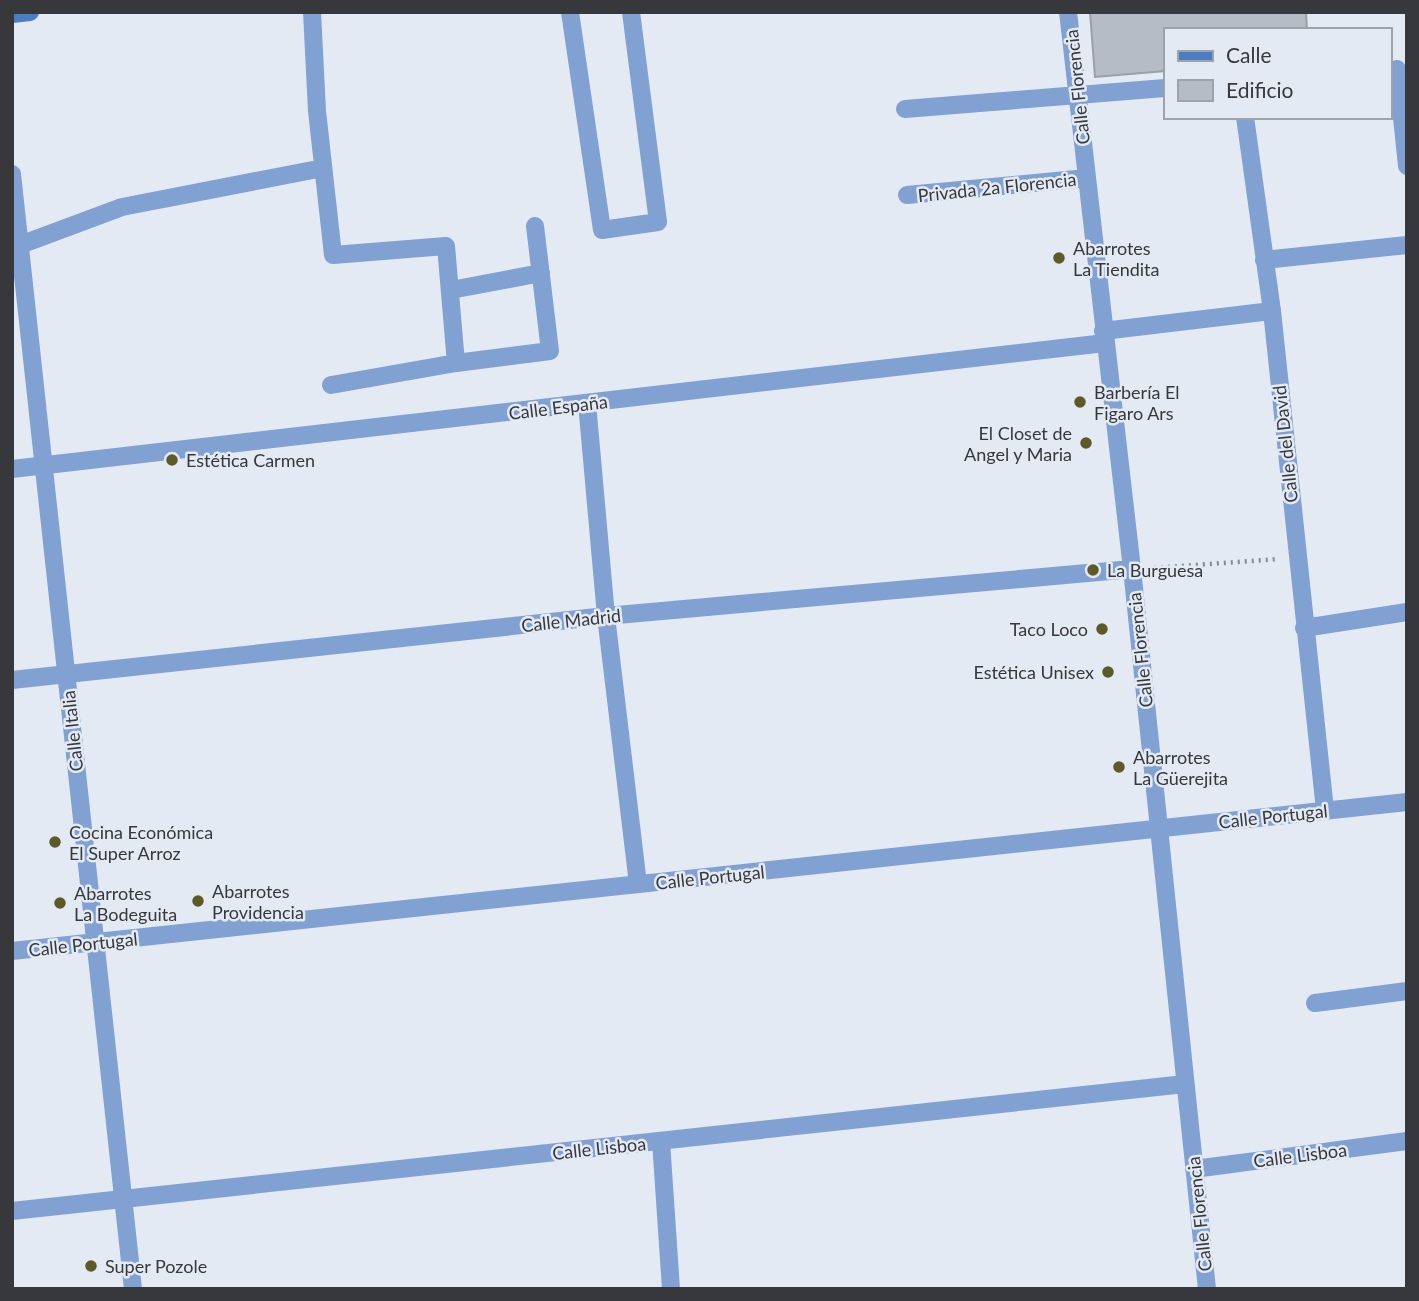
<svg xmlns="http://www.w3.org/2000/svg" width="1419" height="1301" font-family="Lato,sans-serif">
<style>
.building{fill:#b6bcc5;stroke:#9aa0a8;stroke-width:2}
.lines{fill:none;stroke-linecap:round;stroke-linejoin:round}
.path{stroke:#868a91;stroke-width:4.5;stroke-dasharray:2 5;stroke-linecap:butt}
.service{stroke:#80a1d2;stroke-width:18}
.pedestrian{stroke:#80a1d2;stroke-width:18}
.minor{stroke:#80a1d2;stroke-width:18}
.secondary{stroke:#4c7cc3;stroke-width:18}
.poi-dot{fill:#5c5b28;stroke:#e4eaf3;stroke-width:2.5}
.labels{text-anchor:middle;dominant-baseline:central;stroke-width:5;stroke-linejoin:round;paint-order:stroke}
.street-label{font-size:18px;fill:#36383c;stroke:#e4eaf3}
.poi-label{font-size:18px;fill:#36383c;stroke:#e4eaf3;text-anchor:start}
</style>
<rect width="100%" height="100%" fill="#e4eaf3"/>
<!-- building -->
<path class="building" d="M1090,12H1306L1307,30H1165V71L1095,77Z"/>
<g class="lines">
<!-- path -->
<path class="path" d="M1154,568L1278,559"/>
<!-- service -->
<path class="service" d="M312,12L317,111L333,255L446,246L456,363L331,385
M570,12L602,230L658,222L631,12
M20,245L122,207L323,168
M451,290L541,273
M456,363L550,351L535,226"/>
<!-- pedestrian -->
<path class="pedestrian" d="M1103,331L1272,311
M587,403L606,616L638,884
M661,1141L671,1289"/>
<!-- minor -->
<path class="minor" d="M1068,12L1132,569L1207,1289
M1397,69L1407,166
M905,109L1165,88
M1245,117L1272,311L1325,810
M12,174L133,1289
M907,195L1087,178
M1264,260L1407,245
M12,469L1105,343
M1304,628L1407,612
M12,680L606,616L1132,569
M12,951L1407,802
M1315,1003L1407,991
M1194,1169L1407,1141
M12,1211L1185,1084"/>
<!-- secondary -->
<path class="secondary" d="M12,14L30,12"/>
</g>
<!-- markers -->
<g class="poi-dot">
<circle cx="1059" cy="258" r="7"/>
<circle cx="1080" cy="402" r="7"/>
<circle cx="1086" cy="443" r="7"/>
<circle cx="172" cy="460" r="7"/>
<circle cx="1093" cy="570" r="7"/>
<circle cx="1102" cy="629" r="7"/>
<circle cx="1108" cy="672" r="7"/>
<circle cx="1119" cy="767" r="7"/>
<circle cx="55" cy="842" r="7"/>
<circle cx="198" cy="901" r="7"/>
<circle cx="60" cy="903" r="7"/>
<circle cx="91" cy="1266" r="7"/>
</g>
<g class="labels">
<!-- street labels -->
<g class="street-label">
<text transform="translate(1077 87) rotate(-96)">Calle Florencia</text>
<text transform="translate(997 187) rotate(-6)">Privada 2a Florencia</text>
<text transform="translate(558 407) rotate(-7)">Calle España</text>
<text transform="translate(1285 444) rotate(-96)">Calle del David</text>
<text transform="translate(571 620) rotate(-6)">Calle Madrid</text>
<text transform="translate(1140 650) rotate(-96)">Calle Florencia</text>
<text transform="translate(72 731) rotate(-96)">Calle Italia</text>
<text transform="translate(1273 816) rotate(-6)">Calle Portugal</text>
<text transform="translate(710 877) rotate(-6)">Calle Portugal</text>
<text transform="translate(83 944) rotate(-6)">Calle Portugal</text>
<text transform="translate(599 1148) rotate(-6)">Calle Lisboa</text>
<text transform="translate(1300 1155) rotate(-7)">Calle Lisboa</text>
<text transform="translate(1199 1214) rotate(-96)">Calle Florencia</text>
</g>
<!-- poi labels -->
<g class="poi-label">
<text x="1073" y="248">Abarrotes<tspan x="1073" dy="21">La Tiendita</tspan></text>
<text x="1094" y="392">Barbería El<tspan x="1094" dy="21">Figaro Ars</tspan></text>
<text x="1072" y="433" text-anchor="end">El Closet de<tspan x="1072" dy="21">Angel y Maria</tspan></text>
<text x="186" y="460">Estética Carmen</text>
<text x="1107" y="570">La Burguesa</text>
<text x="1088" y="629" text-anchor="end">Taco Loco</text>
<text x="1094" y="672" text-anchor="end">Estética Unisex</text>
<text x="1133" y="757">Abarrotes<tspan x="1133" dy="21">La Güerejita</tspan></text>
<text x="69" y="832">Cocina Económica<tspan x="69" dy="21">El Super Arroz</tspan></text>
<text x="212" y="891">Abarrotes<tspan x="212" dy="21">Providencia</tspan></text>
<text x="74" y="893">Abarrotes<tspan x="74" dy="21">La Bodeguita</tspan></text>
<text x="105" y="1266">Super Pozole</text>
</g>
</g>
<!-- border -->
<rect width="1419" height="1301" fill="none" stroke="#36383c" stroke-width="28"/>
<!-- legend -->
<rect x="1164" y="28" width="228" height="91" fill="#e4eaf3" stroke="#9ea3aa" stroke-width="2"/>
<rect x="1178" y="51" width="35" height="10" fill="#4c7cc3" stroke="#9ea3aa" stroke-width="2"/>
<text x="1226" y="63" font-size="21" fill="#36383c">Calle</text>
<rect x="1178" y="80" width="35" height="21" fill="#b6bcc5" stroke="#9ea3aa" stroke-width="2"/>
<text x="1226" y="98" font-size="21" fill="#36383c">Edificio</text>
</svg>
